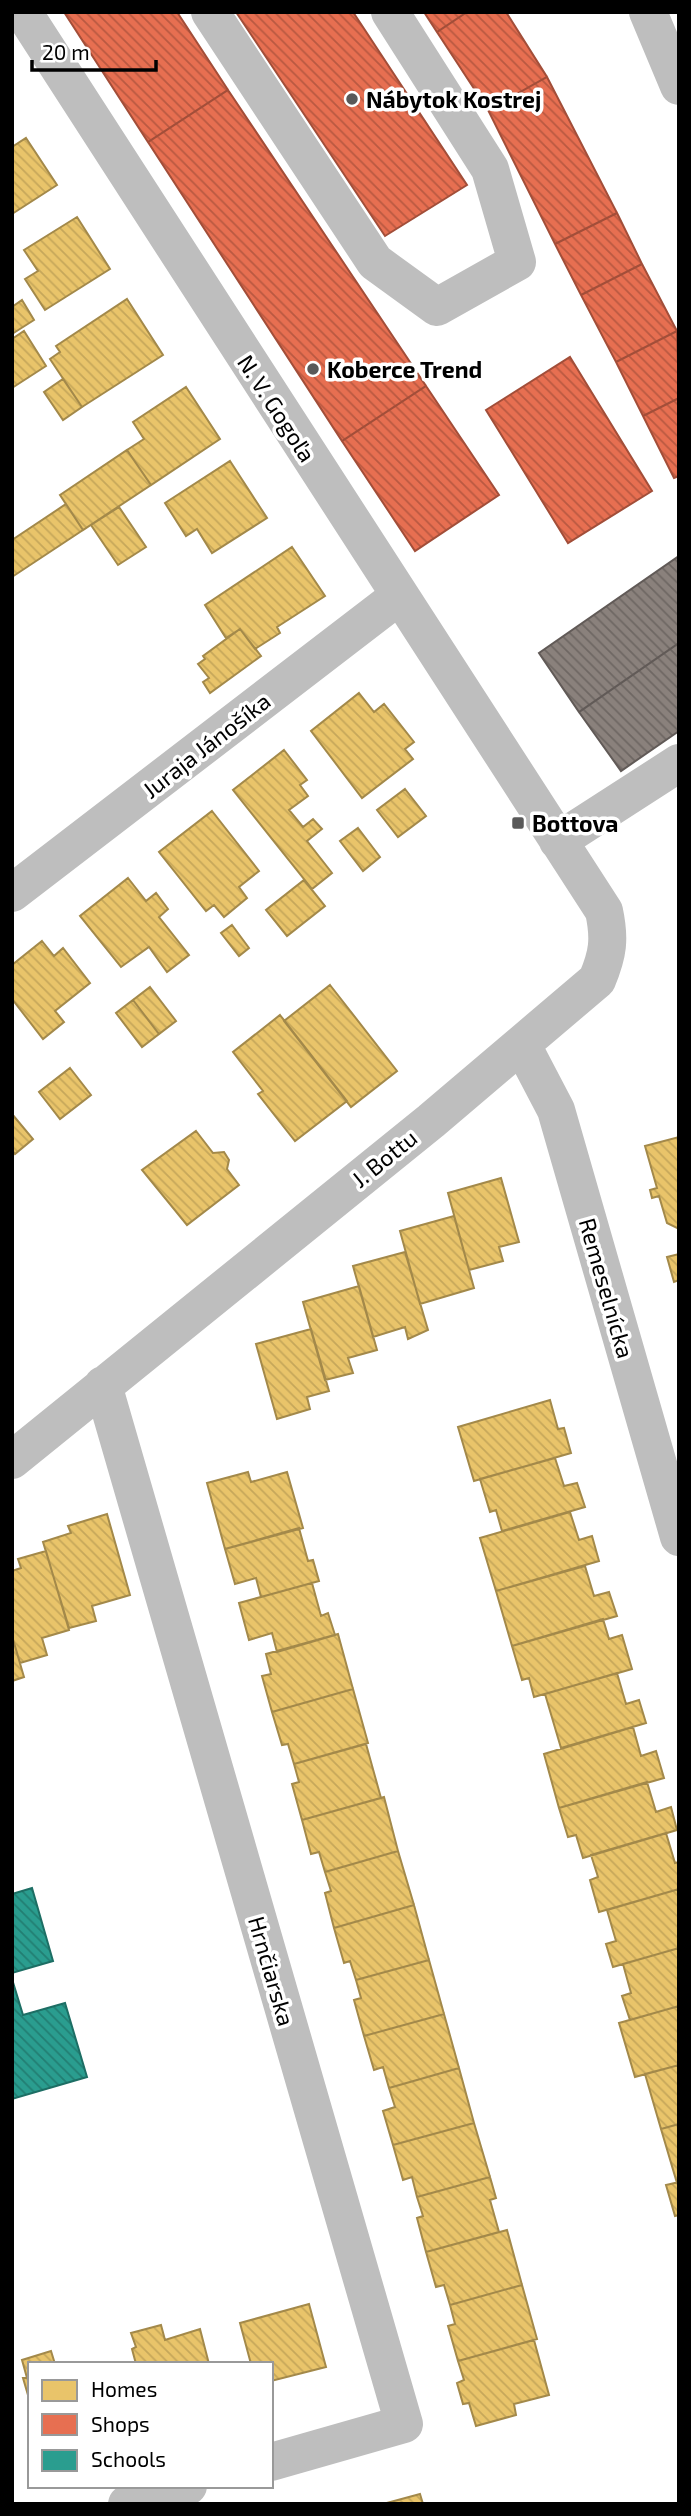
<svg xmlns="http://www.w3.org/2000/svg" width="691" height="2516" font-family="'Exo 2',sans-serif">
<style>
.homes{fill:url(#homes-back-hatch);stroke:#a3894a;stroke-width:2}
.shops{fill:url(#shops-back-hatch);stroke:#a24e39;stroke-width:2}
.schools{fill:url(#schools-back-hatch);stroke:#1d6e64;stroke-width:2}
.industry{fill:url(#industry-back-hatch);stroke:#615a57;stroke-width:2}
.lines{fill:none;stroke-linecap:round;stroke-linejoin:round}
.minor{stroke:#bebebe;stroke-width:38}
.major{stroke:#bebebe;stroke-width:38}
.poi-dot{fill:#595959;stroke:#fff;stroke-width:2.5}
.labels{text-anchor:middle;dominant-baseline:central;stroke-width:7;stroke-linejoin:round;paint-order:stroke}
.poi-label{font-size:23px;font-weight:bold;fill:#000;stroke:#fff;text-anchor:start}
.street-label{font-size:23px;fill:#000;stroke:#fff}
</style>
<defs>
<pattern id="homes-back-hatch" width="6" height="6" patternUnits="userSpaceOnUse" patternTransform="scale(1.75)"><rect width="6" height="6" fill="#e9c46a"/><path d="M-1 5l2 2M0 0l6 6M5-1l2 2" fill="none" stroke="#c6a75a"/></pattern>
<pattern id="shops-back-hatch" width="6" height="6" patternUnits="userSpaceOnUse" patternTransform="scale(1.75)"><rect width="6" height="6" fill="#e76f51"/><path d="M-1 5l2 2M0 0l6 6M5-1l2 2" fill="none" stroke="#b95941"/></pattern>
<pattern id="schools-back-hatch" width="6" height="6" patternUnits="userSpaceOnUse" patternTransform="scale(1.75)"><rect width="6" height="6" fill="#2a9d8f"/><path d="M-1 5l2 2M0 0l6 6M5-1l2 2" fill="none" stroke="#227e72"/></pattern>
<pattern id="industry-back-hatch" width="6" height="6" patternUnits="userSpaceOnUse" patternTransform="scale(1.75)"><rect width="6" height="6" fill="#8a817c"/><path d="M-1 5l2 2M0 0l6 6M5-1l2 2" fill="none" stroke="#6e6763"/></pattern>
</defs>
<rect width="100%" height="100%" fill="#fff"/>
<!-- homes -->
<path class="homes" d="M26,138L57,185L12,214V147Z
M77,217L110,269L45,310L25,279L38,271L24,250Z
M127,299L163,355L82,407L50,359L60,352L56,346Z
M22,300L34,320L12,334V307Z
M24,331L46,366L12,388V339Z
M63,379L82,407L63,420L44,392Z
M186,387L220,439L151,485L127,450L144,439L133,422Z
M127,450L151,485L83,530L60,495Z
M230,461L267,518L212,553L197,529L186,536L165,503Z
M66,504L83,530L12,577V540Z
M119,507L146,547L118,565L91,525Z
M292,547L325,596L277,627L280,633L255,649L240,629L226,638L205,605Z
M240,629L261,656L210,693L203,682L209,678L198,664L205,659L203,656Z
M359,693L374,712L384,704L414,742L405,749L413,759L362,798L311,731Z
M284,750L307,780L300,785L308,796L289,810L303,827L313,819L322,829L307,841L332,873L312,889L233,790Z
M405,789L426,816L398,837L377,810Z
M212,811L259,871L239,887L247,898L224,917L214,905L206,911L159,852Z
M358,828L380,857L363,871L340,841Z
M128,878L146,901L156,893L168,909L159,917L189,955L167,972L149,947L121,967L80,916Z
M304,880L325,906L287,936L266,910Z
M232,925L249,948L239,956L221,933Z
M42,941L54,956L63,948L90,983L55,1011L64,1022L43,1039L12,999V965Z
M330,985L397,1071L351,1107L284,1021Z
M150,987L176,1021L159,1034L133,1000Z
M133,1000L159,1034L142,1047L116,1013Z
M280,1015L347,1101L295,1141L258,1094L263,1091L233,1052Z
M70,1068L91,1095L60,1119L39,1092Z
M12,1114L33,1139L15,1154L12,1150Z
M196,1131L213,1153L224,1152L229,1160L227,1169L239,1185L187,1225L142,1170Z
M679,1137V1229L667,1223L659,1196L652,1198L650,1190L657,1188L645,1146Z
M501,1178L519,1242L499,1247L503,1261L469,1270L448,1193Z
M454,1216L474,1288L420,1304L400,1231Z
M405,1252L428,1330L408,1339L405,1327L373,1337L353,1266Z
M679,1254V1280L674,1282L667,1257Z
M359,1286L377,1350L348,1358L353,1373L325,1380L303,1302Z
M311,1329L329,1391L307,1397L310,1409L277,1419L256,1344Z
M550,1400L558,1429L564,1428L571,1453L474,1481L458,1427Z
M555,1458L564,1486L577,1483L585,1507L502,1531L496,1510L490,1512L480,1479Z
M248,1472L251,1482L287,1472L303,1528L225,1549L207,1483Z
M570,1512L579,1540L592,1536L599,1561L496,1591L480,1538Z
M107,1514L130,1595L92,1606L96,1621L69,1628L43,1542L71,1533L68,1526Z
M299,1528L308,1561L313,1560L319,1581L261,1597L256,1578L235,1584L225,1549Z
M46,1551L69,1630L42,1638L47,1655L20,1663L12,1636V1571L21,1568L18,1559Z
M585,1566L594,1596L609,1592L617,1616L512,1646L496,1591Z
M312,1583L321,1616L328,1613L335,1635L277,1652L272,1633L249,1640L239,1603Z
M603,1619L609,1639L622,1635L632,1669L534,1697L529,1678L522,1680L512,1646Z
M338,1634L353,1689L272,1712L262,1676L271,1674L266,1654Z
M12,1636L24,1677L12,1681Z
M617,1673L626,1704L639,1700L646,1723L561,1748L545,1694Z
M353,1689L368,1743L294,1764L288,1744L282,1745L272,1712Z
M633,1727L641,1756L656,1751L664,1778L559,1808L544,1754Z
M366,1744L381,1798L302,1820L292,1784L299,1782L294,1764Z
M647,1782L656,1812L671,1807L677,1830L583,1858L576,1835L568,1837L559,1808Z
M384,1797L398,1851L325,1872L319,1852L311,1854L302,1820Z
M666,1833L675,1863L679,1862V1889L599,1912L590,1880L598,1877L591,1855Z
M398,1851L414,1905L334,1928L325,1893L331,1891L325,1872Z
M679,1889V1948L613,1967L606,1944L616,1941L607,1910Z
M414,1905L429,1960L356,1980L350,1961L344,1963L334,1928Z
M679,1948V2006L630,2020L622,1996L631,1993L623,1964Z
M429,1960L444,2014L364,2036L354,2000L361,1998L356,1980Z
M679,2006V2065L635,2077L619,2023Z
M444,2014L459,2068L389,2088L383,2067L374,2070L364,2036Z
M679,2065V2124L661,2129L645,2074Z
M459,2068L474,2123L393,2145L383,2111L395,2107L389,2088Z
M474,2123L490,2177L417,2197L412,2177L403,2180L393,2145Z
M679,2124V2182L677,2183L661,2129Z
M490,2177L496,2198L490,2200L499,2232L426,2252L417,2218L423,2216L417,2197Z
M679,2182V2215L675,2216L666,2185Z
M507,2230L522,2285L450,2305L444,2285L436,2287L426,2252Z
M522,2285L537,2339L458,2361L448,2326L455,2324L450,2305Z
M309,2304L326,2367L271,2381V2364H251L240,2323Z
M161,2325L165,2340L200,2329L209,2364H136L132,2349L136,2347L131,2333Z
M534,2340L549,2395L514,2404L516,2415L476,2426L469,2403L463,2404L457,2383L464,2380L458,2361Z
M51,2351L55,2364H30V2402L23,2378H27L22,2360Z
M420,2494L423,2504H383Z"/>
<!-- shops -->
<path class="shops" d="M64,12H177L228,90L148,142Z
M236,12H353L467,185L385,236Z
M424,12H467L437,32Z
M467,12H506L547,77L488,110L437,32Z
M547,77L617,213L555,244L488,110Z
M228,90L426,386L342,441L148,142Z
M617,213L642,264L581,295L555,244Z
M642,264L677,331L616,362L581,295Z
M677,331L679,398L643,416L616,362Z
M570,357L652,491L568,543L486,410Z
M426,386L499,495L415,551L342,441Z
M679,398V476L674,478L643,416Z"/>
<!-- schools -->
<path class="schools" d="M32,1888L53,1961L12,1973V1894Z
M12,1979L23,2015L65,2003L87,2077L12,2099Z"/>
<!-- industry -->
<path class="industry" d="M679,556V643L579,712L539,653Z
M679,643V731L621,771L579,712Z"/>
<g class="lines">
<!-- minor -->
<path class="minor" d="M210,12L375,262L437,307L517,262L490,169L390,12
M558,841L679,763
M12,893L399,596
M522,1045L556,1110L679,1537
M103,1385L404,2424L271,2462
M12,1460L431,1121L597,980C608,954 610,939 604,911L23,12
M127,2504L188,2486"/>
<!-- major -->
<path class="major" d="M648,12L679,86"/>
</g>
<!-- markers -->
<g class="poi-dot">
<circle cx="352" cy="99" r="7"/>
<circle cx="313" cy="369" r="7"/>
<rect x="511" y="816" width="14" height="14" rx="3.5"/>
</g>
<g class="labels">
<!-- poi labels -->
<g class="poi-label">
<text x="366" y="99">Nábytok Kostrej</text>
<text x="327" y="369">Koberce Trend</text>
<text x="532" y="823">Bottova</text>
</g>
<!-- street labels -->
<g class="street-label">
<text transform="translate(277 408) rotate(57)">N. V. Gogoľa</text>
<text transform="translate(206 745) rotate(-38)">Juraja Jánošíka</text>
<text transform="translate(384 1158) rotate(-39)">J. Bottu</text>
<text transform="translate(607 1288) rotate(74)">Remeselnícka</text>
<text transform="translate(272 1971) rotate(74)">Hrnčiarska</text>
</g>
</g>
<!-- border -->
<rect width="691" height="2516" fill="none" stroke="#000000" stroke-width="28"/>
<!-- legend -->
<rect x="28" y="2362" width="245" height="126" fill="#ffffff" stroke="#999999" stroke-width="2"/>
<rect x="42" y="2380" width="35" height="21" fill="#e9c46a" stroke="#999999" stroke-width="2"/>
<text x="91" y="2397" font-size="21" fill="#000000">Homes</text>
<rect x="42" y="2414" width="35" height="21" fill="#e76f51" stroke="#999999" stroke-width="2"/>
<text x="91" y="2432" font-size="21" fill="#000000">Shops</text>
<rect x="42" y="2450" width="35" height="21" fill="#2a9d8f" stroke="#999999" stroke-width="2"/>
<text x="91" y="2467" font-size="21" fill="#000000">Schools</text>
<!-- scale -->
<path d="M32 60v10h124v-10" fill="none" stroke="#000000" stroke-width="3.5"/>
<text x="42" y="60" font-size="21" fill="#000000" stroke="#ffffff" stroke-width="5" paint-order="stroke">20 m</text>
</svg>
